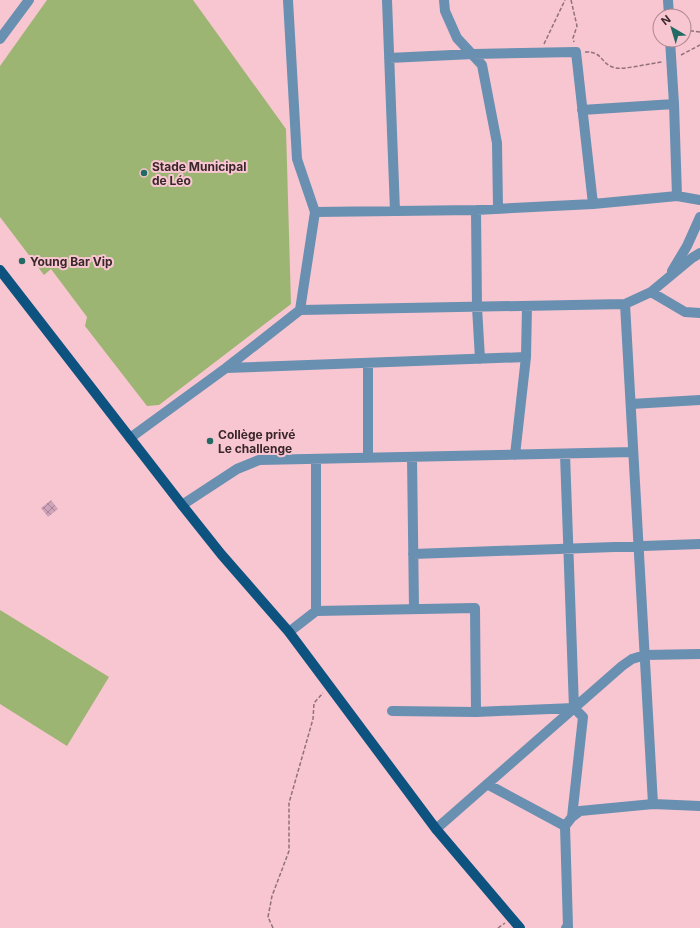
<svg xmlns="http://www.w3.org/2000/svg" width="700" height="928" font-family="Inter,sans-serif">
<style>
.garden{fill:#9cb572}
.building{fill:url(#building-cross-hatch)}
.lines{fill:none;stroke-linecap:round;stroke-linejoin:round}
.path{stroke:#927178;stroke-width:1.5;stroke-dasharray:4 2;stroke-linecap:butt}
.minor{stroke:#698fb1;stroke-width:10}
.major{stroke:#0e5280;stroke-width:10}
.poi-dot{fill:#226b64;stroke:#f8c6d0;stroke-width:1.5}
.labels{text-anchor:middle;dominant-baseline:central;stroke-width:4;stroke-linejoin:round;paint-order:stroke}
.poi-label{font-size:12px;font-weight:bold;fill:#3a272b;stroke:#f8c6d0;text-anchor:start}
</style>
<defs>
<pattern id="building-cross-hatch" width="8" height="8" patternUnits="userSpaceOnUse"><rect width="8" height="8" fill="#cfa4ba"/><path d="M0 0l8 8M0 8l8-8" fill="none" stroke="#a98697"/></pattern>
</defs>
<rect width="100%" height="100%" fill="#f8c6d0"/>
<!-- garden -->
<path class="garden" d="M47,0H193L286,129L291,304L159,405L147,406L85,326L87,317L51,269L44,275L0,217V66Z
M0,610L109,677L67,746L0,704Z"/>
<!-- building -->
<path class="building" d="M51,500L58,509L48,517L41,508Z"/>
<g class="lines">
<!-- path -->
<path class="path" d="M571,0L577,26L573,38L574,42
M684,30L700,32
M544,44L565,0
M585,52C604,51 600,65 616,68C622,70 653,63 662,62
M681,55L700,45
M273,928L268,917L272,896L289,851V803L313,719L314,703L323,693
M498,928L505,923"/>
<!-- minor -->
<path class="minor" d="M288,0L297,159L315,212L300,310
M387,0L395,211
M444,0L445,11L457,38L482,65L497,143L498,208
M668,0L669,16
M0,39L29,0
M670,40L674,104L677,196
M389,58L473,54L576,52L593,204
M582,110L674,104
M476,210L477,307L480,359
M315,212L476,210L593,204L677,196L700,200
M672,271L687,246L700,217
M651,292L685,312L700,313
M625,304L653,804
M368,363V458
M226,368L526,357
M631,404L700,400
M130,438L226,368L300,310L625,304L651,292L692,258L700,253
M565,454L574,708L583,717L572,817
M515,455L526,357L527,306
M412,457L414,608
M182,505L237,469L259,460L633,452
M413,554L700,544
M316,611V459
M289,632L316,611L475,608L476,712
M392,711L476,712L574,708
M487,784L565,826
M436,829L622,666L632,659L645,655L700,654
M566,928L568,927L565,826L572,817L580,811L653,804L700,806"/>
<!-- major -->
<path class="major" d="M0,270L182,505L221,554L289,632L436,829L520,928"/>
</g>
<!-- markers -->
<g class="poi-dot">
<circle cx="144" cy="173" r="4"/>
<circle cx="22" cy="261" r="4"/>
<circle cx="210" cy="441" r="4"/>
</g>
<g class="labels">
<!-- poi labels -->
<g class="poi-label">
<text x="152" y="166">Stade Municipal<tspan x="152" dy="14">de Léo</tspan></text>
<text x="30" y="261">Young Bar Vip</text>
<text x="218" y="434">Collège privé<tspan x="218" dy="14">Le challenge</tspan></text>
</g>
</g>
<!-- north arrow -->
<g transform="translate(672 28) rotate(322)"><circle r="19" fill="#f8c6d0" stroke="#ac868e"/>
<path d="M0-3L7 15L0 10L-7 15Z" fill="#226b64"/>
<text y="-6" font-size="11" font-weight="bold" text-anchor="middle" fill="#3a272b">N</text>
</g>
</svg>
